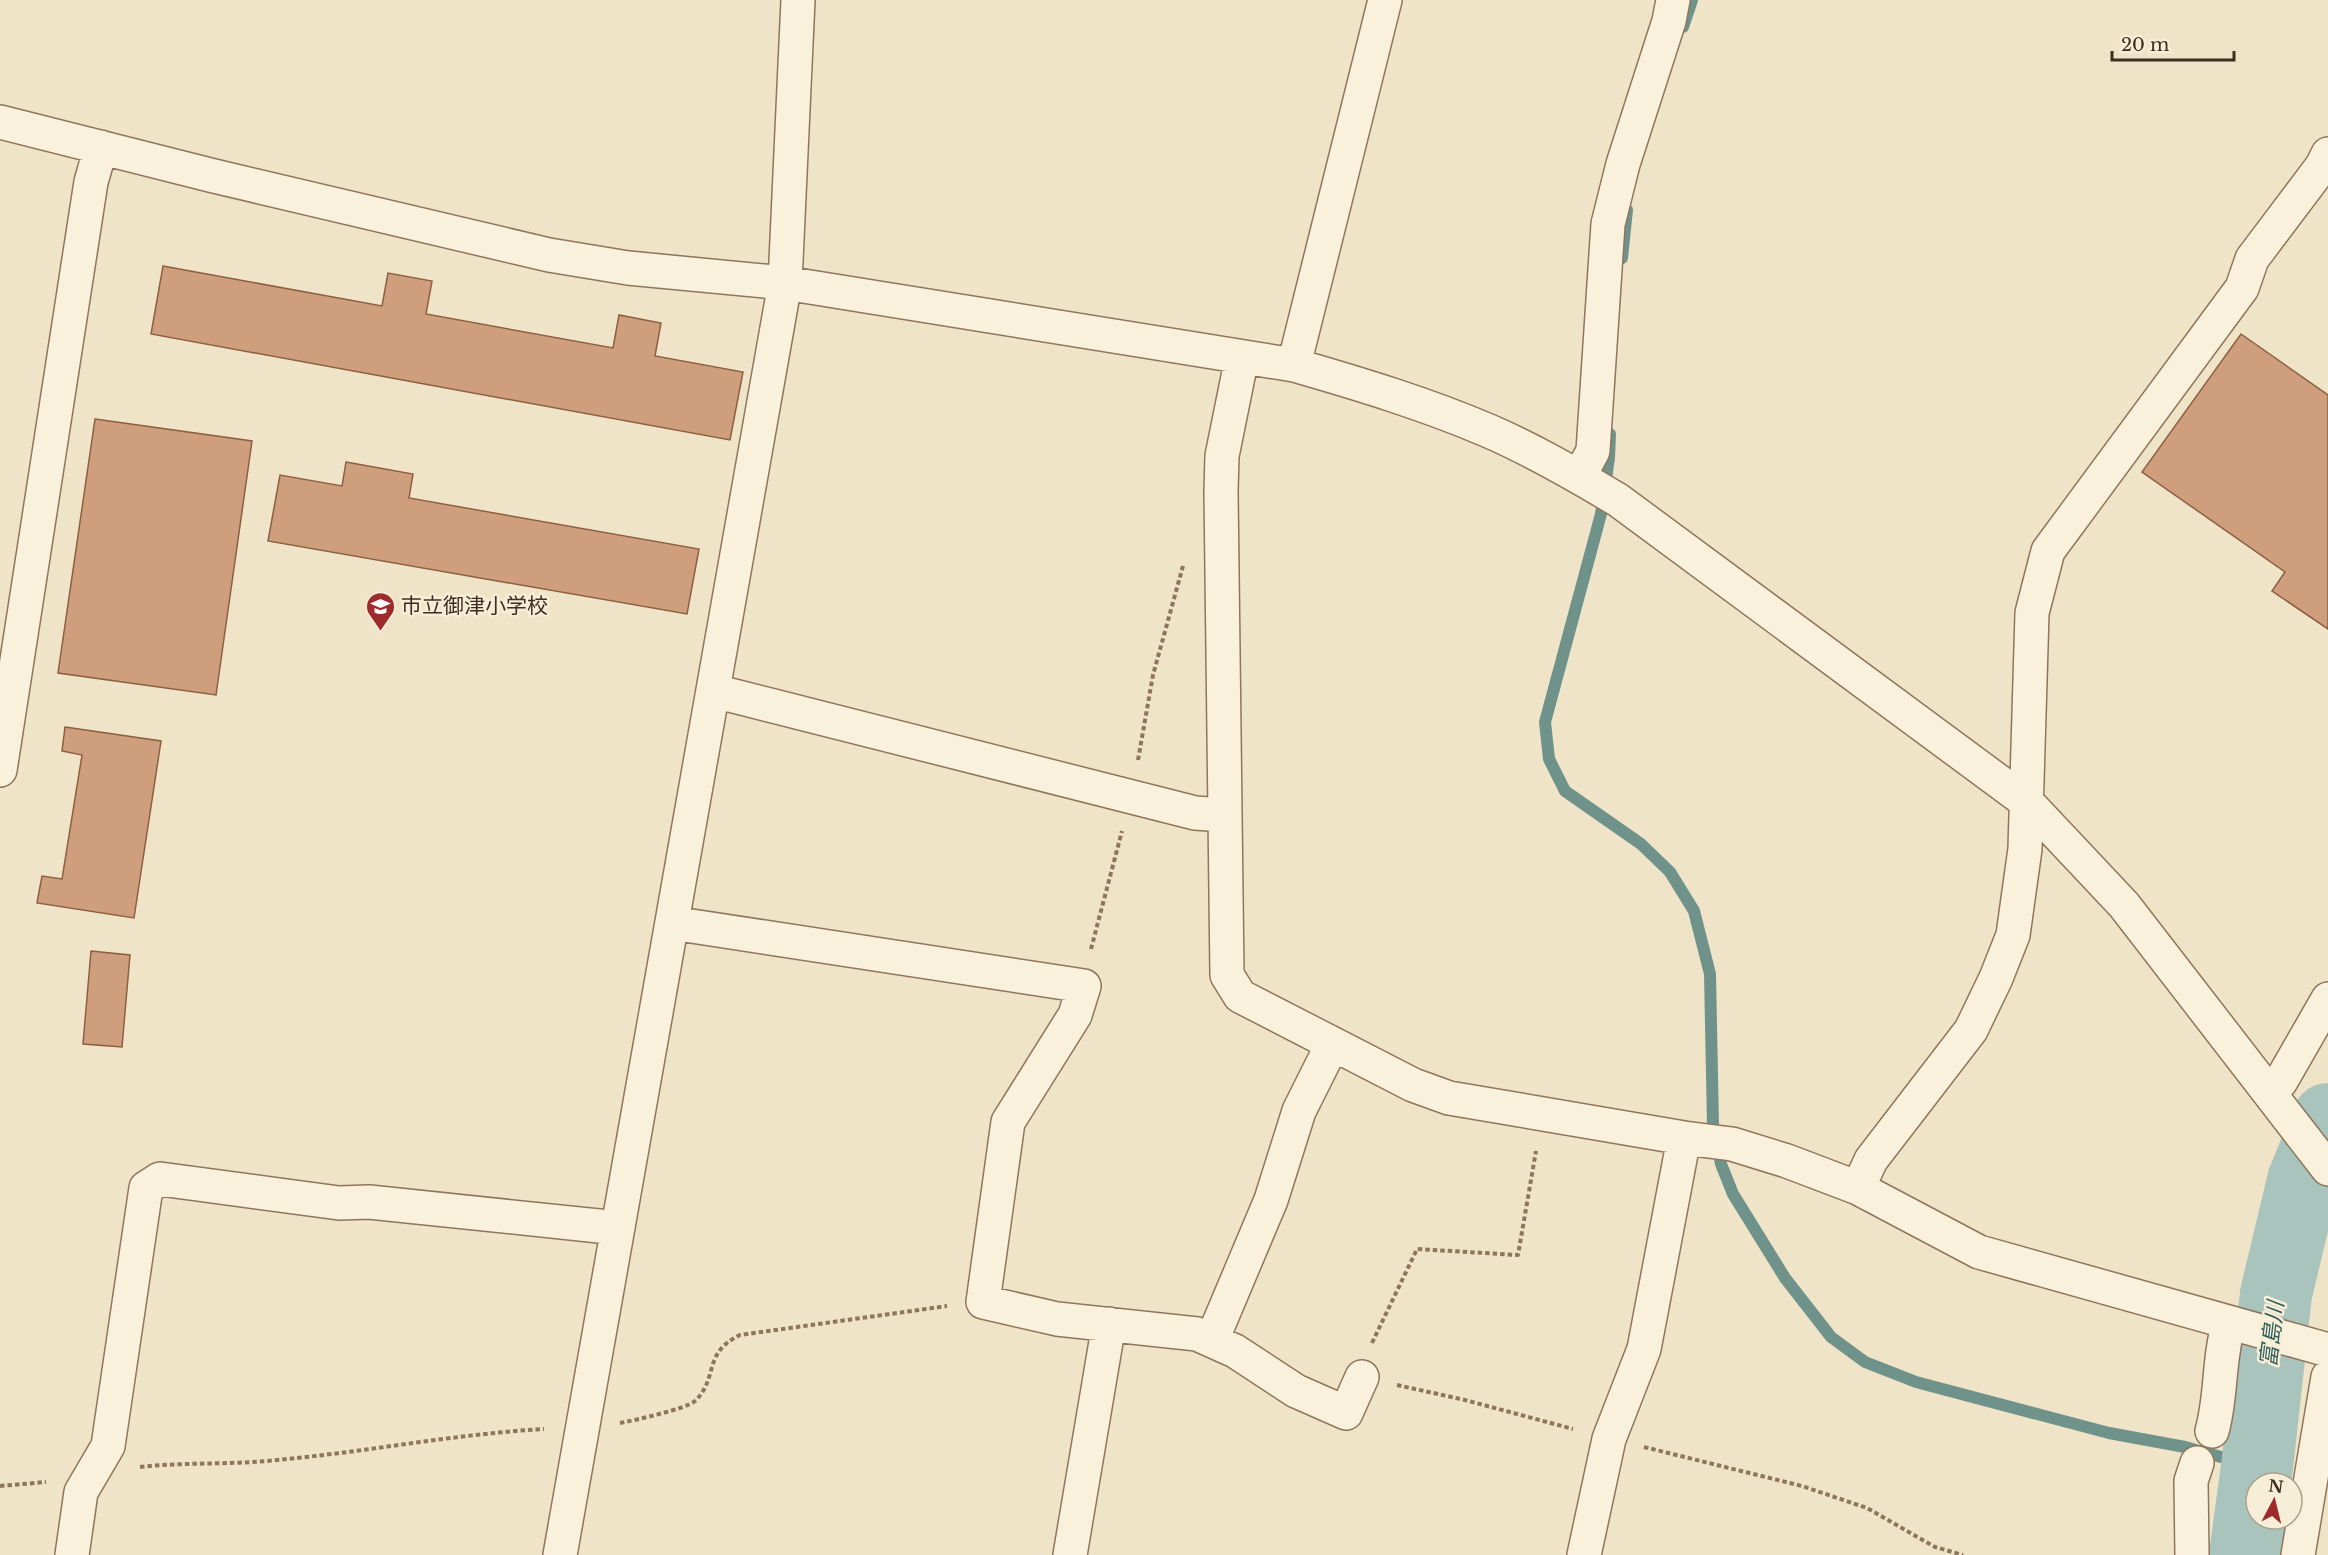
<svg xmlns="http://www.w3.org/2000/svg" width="2328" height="1555" font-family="'Libre Baskerville','Noto Sans JP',serif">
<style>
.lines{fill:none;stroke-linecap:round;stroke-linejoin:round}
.stream{stroke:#6f938a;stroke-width:12}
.river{stroke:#a9c4bc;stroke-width:72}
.building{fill:#cf9f7d;stroke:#8d5f41;stroke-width:1.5}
.minor-casing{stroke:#8d765c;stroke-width:36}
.path{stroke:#8d765c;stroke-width:4;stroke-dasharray:4.5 3;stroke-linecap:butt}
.minor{stroke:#faf1dc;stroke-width:33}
.labels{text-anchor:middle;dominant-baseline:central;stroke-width:5;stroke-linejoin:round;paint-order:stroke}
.poi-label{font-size:21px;fill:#3d2e20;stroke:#f7eed8;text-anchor:start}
.water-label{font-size:22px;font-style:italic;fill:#2f5d5a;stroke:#f7eed8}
</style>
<rect width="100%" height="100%" fill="#f0e4c8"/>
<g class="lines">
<!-- stream -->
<path class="stream" d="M1683,27L1692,0
M1622,258L1627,210
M1610,434L1609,458L1601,514L1545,722L1549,759L1565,791L1641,844L1670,872L1694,911L1710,974L1713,1125L1721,1164L1733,1194L1785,1278L1831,1337L1865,1362L1916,1382L2109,1433L2185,1447L2257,1467"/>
<!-- river -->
<path class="river" d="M2245,1555L2257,1467L2276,1294L2303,1181L2328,1119"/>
</g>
<!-- building -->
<path class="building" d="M163,266L382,306L388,273L432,281L426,314L613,348L619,315L661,323L655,356L743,372L730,440L151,334Z
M2241,334L2328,395V629L2272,591L2285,572L2142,472Z
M95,419L252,441L216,695L58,673Z
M346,462L413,474L409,498L699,549L687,614L268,541L280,475L342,486Z
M65,727L161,741L134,918L37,903L42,876L62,879L82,755L62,751Z
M91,951L130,955L122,1047L83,1044Z"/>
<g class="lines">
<defs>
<path id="minor" d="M0,122L214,176L549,255L628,268L785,283L1294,365C1360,384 1426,404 1489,431C1533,450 1576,475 1618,500L2028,803L2124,905L2328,1169
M1242,357L1222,456L1221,491L1227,975L1240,996L1413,1085L1449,1098L1684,1138L1732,1144L1787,1161L1858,1188L1979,1252L2328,1350
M1294,365L1385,0
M1579,477L1593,451L1608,224L1623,164L1669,21L1673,0
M713,693L730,695L1195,813L1224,815
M0,770L91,182L101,147
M672,923L1084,986L1075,1015L1008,1122L983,1302L1057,1319L1197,1334L1235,1351L1296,1391L1346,1413L1362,1377
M2270,1094L2281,1081L2328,999
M1858,1188L1871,1160L1971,1030L1996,978L2013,935L2025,849L2032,613L2048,551L2242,288L2252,259L2322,166L2328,154
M1212,1340L1271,1200L1299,1111L1332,1045
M2212,1431C2222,1396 2218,1359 2229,1323
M72,1555L81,1492L108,1446L146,1188L160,1179L339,1203L369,1202L618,1228
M560,1555L785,283L798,0
M1070,1555L1109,1324
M1584,1555L1609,1439L1644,1349L1684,1138
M2192,1555L2191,1481L2197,1463
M2298,1555L2328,1377"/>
</defs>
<!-- minor casing -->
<use href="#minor" class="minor-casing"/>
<!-- path -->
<path class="path" d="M1138,760L1153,675L1183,566
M1091,949L1122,831
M1372,1343L1417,1249L1518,1255L1536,1151
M1397,1385L1465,1400L1573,1429
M620,1423C635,1420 686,1409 695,1401C719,1378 702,1353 740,1335L947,1306
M1644,1447L1802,1486L1867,1508L1935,1547L1963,1555
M140,1467C185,1462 231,1465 277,1460C366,1452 455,1434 544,1429
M0,1486L46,1482"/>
<!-- minor -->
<use href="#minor" class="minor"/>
</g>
<!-- icons -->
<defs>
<symbol id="school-pin" viewBox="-11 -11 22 30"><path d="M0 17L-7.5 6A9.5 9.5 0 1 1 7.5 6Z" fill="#9e2a2b" stroke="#f7eed8"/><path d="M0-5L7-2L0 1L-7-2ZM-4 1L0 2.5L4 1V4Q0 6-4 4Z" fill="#fff"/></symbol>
</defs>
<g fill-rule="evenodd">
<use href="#school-pin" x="364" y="590" width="33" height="45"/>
</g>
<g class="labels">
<!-- poi labels -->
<g class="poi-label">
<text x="401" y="606">市立御津小学校</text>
</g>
<!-- water labels -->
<g class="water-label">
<text transform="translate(2272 1334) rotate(-83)">富島川</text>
</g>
</g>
<!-- north arrow -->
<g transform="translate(2274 1501) rotate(7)"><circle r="28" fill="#f7eed8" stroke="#ada18e" stroke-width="1.5"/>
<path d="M0-4.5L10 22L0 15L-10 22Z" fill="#9e2a2b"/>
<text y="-9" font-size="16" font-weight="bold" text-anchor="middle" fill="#3d2e20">N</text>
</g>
<!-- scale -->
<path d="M2112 51v9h122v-9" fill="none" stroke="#3d2e20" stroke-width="3"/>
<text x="2121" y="51" font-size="18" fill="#3d2e20" stroke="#f7eed8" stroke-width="4.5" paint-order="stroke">20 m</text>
</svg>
